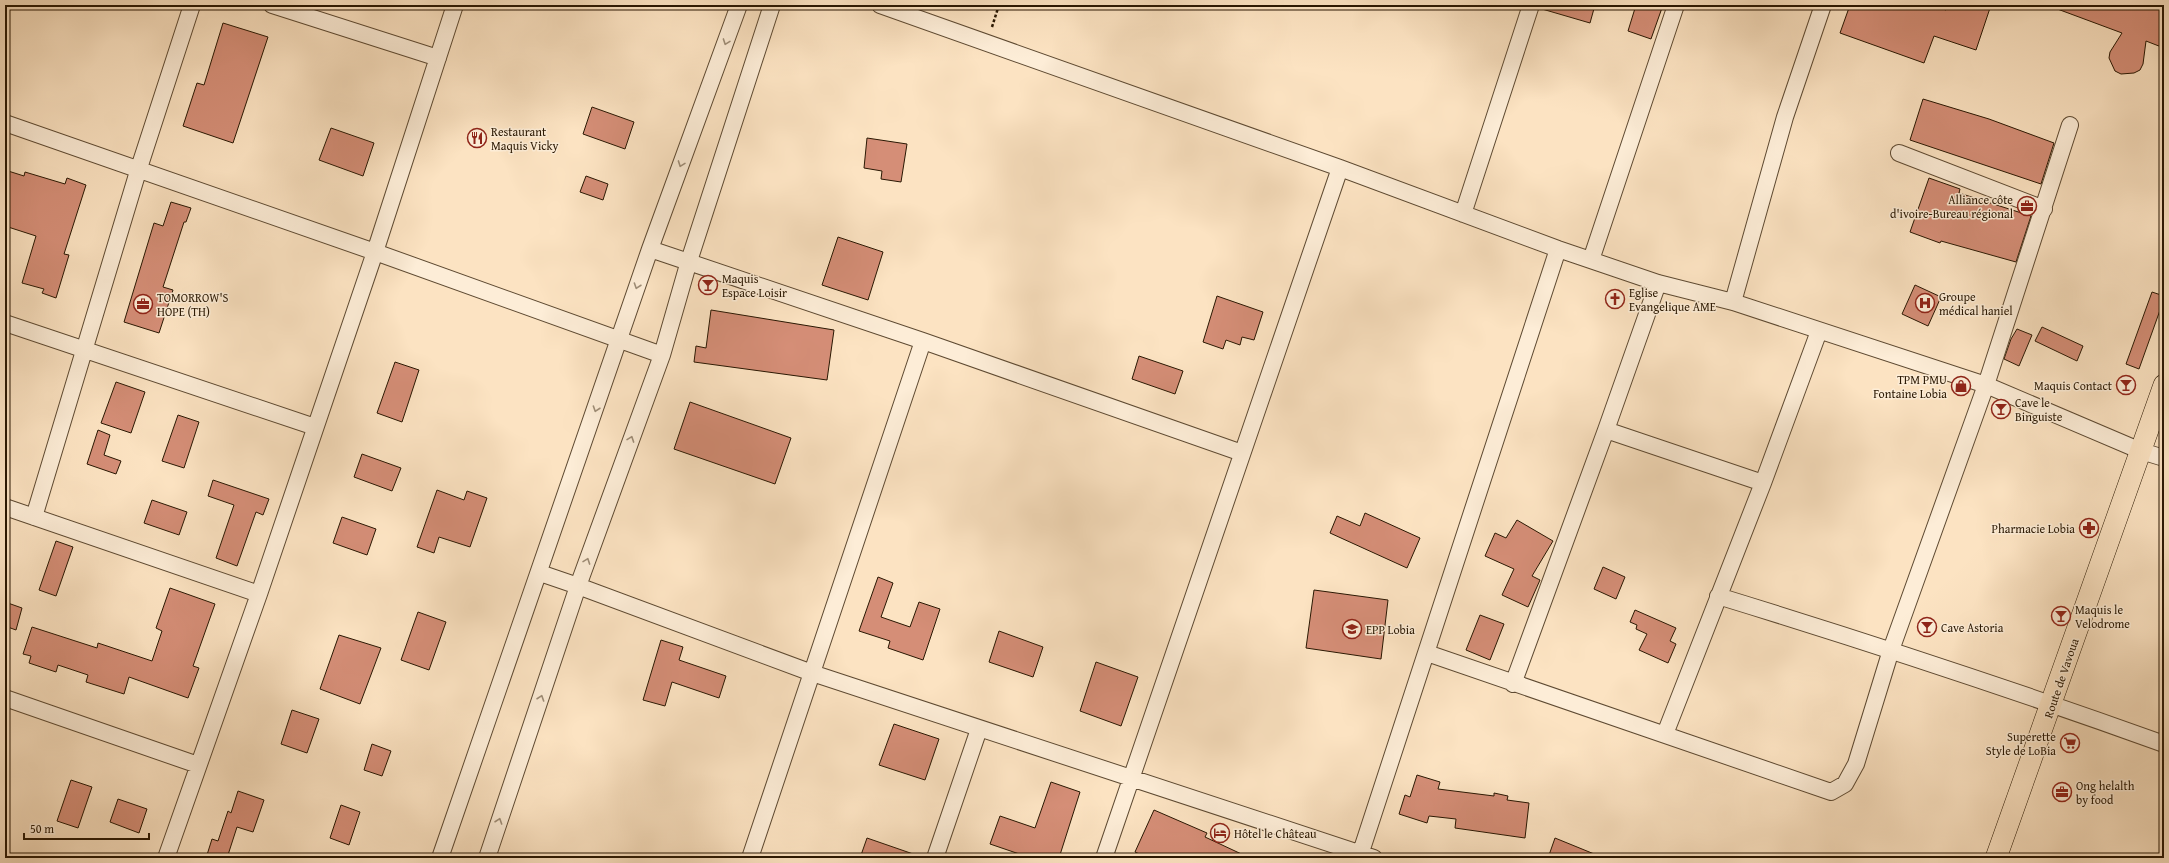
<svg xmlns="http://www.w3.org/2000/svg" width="2169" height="863" font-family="'Gentium Book Plus',serif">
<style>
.building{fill:#d58e77;stroke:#291702}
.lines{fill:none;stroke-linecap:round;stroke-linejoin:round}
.minor-casing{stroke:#5e4a32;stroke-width:18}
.major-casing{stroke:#291702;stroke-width:22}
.path{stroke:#291702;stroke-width:2.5;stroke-dasharray:3 2;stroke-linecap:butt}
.minor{stroke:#fdedd7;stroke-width:16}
.major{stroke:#fce3c2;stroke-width:21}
.oneway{stroke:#9e8d77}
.labels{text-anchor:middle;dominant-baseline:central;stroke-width:3;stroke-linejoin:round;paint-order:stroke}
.poi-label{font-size:12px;fill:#291702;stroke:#fdedd7;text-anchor:start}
.street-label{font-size:12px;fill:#291702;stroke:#fdedd7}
</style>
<rect width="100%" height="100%" fill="#fce3c2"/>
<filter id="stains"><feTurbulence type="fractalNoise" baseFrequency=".005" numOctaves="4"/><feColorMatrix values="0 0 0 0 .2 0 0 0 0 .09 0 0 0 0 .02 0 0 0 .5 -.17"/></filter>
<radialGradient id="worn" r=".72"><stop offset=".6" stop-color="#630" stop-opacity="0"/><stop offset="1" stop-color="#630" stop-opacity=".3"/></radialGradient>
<!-- building -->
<path class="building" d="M1543,5H1595L1590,23L1542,9Z
M1636,5H1663L1651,39L1628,31Z
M1850,5H1930L1946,10L1948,5H1980L1990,8L1976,50L1934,36L1924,63L1840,33Z
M2052,5H2164V48L2146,41L2143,64L2140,70L2134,73L2121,74L2115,71L2109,58L2110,52L2122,33L2052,7Z
M223,23L268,37L233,143L183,126L197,83L204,85Z
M1923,99L1989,119L2054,143L2041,184L1910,140Z
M592,107L634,122L625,149L583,134Z
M331,128L374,143L363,176L319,160Z
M867,138L907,144L901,182L881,179L882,171L864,168Z
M5,170L24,176L25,172L65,184L67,178L86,185L64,254L69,255L56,298L42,293L44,289L22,283L36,236L5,226Z
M586,176L608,184L603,200L580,192Z
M1929,178L1960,189L1959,193L2031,216L2016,262L1941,241L1940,243L1910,232Z
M171,202L191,208L186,222H184L163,287L173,290L159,333L124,322L154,223L163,226Z
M838,237L883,252L868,300L822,285Z
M1915,285L1941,297L1928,326L1902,314Z
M2152,292L2164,296V299L2139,369L2126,364Z
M1217,296L1263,312L1254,340L1242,337L1240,345L1226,340L1223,349L1203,342Z
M711,310L834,330L827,380L694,362L696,346L706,348Z
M2042,327L2083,346L2077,361L2035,341Z
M2017,329L2032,335L2019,366L2004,359L2011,339Z
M1139,356L1183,371L1175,394L1132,379Z
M395,362L419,370L402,422L377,413Z
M116,382L145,392L131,433L101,423Z
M690,402L791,438L775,484L674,449Z
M178,415L199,422L184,468L162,461Z
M98,430L110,435L104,455L121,461L116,474L87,464Z
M362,454L401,468L392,491L354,477Z
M213,480L269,499L263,515L256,512L237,566L216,558L234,505L208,496Z
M437,490L464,500L467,491L487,498L470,547L439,537L434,553L417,547Z
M152,500L187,512L179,535L144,523Z
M1365,513L1420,538L1407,568L1330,533L1337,516L1360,526Z
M342,517L376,529L367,555L333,543Z
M1517,520L1553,541L1532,576L1540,580L1528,607L1502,595L1514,569L1485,556L1495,533L1506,538Z
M56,541L73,547L56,596L39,590Z
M1603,567L1625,577L1616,599L1594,589Z
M878,577L893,583L881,617L910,627L919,602L940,609L923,660L888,648L890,641L859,631Z
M170,588L215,604L193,666L199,668L188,698L129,677L124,694L86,682L88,675L58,665L56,672L29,663L31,656L23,654L32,627L97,648L98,643L152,661L162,631L156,628Z
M1314,590L1388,600L1381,659L1306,648Z
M5,602L22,608L16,630L5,626Z
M1635,610L1676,628L1670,641L1676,644L1668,663L1639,650L1647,634L1636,629L1637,625L1630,622Z
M418,612L446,622L429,670L401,660Z
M1480,615L1504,624L1490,660L1466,650Z
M999,631L1043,647L1033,677L989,662Z
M339,635L381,648L360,704L320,689Z
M661,640L683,647L679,660L726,676L719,698L672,682L665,706L643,700Z
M1096,662L1138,677L1121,726L1080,711Z
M292,710L319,719L307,753L281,744Z
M894,724L939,739L925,780L879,765Z
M372,744L391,751L382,776L364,770Z
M1417,775L1440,782L1438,789L1494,796V793L1508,796L1507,800L1529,803L1525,838L1455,828L1456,819L1429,816L1427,823L1399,814L1405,795L1410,797Z
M71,780L92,787L78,828L57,821Z
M1051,782L1080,792L1059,858H1031L990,844L1000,816L1035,828Z
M238,791L264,800L253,832L237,827L227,858H206L212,839L218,841L228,811L231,813Z
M118,799L147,809L139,833L110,822Z
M341,805L360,812L349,845L330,838Z
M1154,810L1207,833L1205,837L1250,858H1148L1135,852Z
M867,838L919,856V858H860Z
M1555,838L1604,858H1548Z"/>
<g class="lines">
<defs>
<path id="minor" d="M272,5L438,58
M880,5L1340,168L1558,249L1658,283L1733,302L1986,385L2141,451L2164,458
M5,123L375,252L662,355
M1899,153L2044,209
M1463,214L1531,5
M650,249L923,341L1242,453
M1591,260L1676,5
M1733,302L1785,117L1823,5
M5,323L315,427
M1606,430L1763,483
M5,507L259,594
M34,517L139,168L192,5
M540,573L578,586L812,673L1374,858
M1718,596C1868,642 2017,691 2164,744
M1427,653L1831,792L1845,784L1856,764L1891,650L1986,385L2070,125
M1513,684L1606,430L1658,283
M5,698L198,765
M1665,734L1763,483L1819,331
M166,858L259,594L375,252L455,5
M440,858L650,249L739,5
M487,858L578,586L662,355L689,261L772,5
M750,858L923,341
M935,858L979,729
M1104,858L1340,168
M1359,858L1558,249"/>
<path id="major" d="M1996,858L2164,385"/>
</defs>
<!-- minor casing -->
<use href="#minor" class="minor-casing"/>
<!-- major casing -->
<use href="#major" class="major-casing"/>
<!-- path -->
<path class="path" d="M992,27L999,5"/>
<!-- minor -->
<use href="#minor" class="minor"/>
<!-- major -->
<use href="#major" class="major"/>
</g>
<!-- one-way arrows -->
<defs><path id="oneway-chevron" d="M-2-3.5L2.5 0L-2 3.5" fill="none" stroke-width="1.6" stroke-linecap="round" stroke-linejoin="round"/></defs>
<g class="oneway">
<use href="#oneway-chevron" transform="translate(726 42) rotate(110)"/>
<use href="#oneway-chevron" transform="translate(681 164) rotate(110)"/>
<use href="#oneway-chevron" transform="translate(637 286) rotate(109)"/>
<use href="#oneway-chevron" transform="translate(596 409) rotate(109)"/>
<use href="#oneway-chevron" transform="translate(631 439) rotate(-70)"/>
<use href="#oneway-chevron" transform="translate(587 561) rotate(-70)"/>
<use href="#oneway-chevron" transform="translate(541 698) rotate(-71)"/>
<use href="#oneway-chevron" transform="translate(499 821) rotate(-71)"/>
</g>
<!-- icons -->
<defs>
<symbol id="restaurant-ring" viewBox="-11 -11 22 22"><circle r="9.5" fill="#fdedd7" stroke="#8f2418" stroke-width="1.5"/><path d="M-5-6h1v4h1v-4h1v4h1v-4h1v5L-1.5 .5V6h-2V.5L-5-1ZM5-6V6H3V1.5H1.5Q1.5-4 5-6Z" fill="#8f2418"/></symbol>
<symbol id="office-ring" viewBox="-11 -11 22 22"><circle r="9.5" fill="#fdedd7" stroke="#8f2418" stroke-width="1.5"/><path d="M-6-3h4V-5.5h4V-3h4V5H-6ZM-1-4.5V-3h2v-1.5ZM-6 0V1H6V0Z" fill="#8f2418"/></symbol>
<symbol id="bar-ring" viewBox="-11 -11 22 22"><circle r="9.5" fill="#fdedd7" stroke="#8f2418" stroke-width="1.5"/><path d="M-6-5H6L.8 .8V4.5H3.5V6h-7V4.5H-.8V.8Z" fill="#8f2418"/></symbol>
<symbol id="church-ring" viewBox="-11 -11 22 22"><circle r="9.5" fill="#fdedd7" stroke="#8f2418" stroke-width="1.5"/><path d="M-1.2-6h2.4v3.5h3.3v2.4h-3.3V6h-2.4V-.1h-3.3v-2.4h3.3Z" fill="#8f2418"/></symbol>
<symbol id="hospital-ring" viewBox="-11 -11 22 22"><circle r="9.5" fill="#fdedd7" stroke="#8f2418" stroke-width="1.5"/><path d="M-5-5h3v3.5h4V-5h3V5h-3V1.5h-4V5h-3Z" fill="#8f2418"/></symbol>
<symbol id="shop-ring" viewBox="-11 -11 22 22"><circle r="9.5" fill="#fdedd7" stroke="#8f2418" stroke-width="1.5"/><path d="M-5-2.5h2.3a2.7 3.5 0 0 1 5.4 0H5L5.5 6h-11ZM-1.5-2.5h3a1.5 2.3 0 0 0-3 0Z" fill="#8f2418"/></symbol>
<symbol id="pharmacy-ring" viewBox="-11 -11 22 22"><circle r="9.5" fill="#fdedd7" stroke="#8f2418" stroke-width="1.5"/><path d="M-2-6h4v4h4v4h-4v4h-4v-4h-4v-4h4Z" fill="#8f2418"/></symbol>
<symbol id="school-ring" viewBox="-11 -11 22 22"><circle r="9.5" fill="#fdedd7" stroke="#8f2418" stroke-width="1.5"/><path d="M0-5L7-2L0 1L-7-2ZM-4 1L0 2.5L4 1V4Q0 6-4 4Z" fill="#8f2418"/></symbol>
<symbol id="supermarket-ring" viewBox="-11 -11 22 22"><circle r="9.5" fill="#fdedd7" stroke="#8f2418" stroke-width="1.5"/><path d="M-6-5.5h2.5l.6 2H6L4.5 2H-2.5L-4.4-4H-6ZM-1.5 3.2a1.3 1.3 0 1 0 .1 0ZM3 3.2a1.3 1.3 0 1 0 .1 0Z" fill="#8f2418"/></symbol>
<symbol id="hotel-ring" viewBox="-11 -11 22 22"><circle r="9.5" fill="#fdedd7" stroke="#8f2418" stroke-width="1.5"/><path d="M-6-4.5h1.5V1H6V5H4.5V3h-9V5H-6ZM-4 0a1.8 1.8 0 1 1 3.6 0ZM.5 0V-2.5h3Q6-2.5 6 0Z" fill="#8f2418"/></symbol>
</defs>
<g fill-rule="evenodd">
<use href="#restaurant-ring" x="466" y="127" width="22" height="22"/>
<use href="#office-ring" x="2016" y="195" width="22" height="22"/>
<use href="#bar-ring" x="697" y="274" width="22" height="22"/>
<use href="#church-ring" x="1604" y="288" width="22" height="22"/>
<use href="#hospital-ring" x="1914" y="292" width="22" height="22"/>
<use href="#office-ring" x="132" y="293" width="22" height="22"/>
<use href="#bar-ring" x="2115" y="374" width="22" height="22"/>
<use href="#shop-ring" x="1950" y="375" width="22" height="22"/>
<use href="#bar-ring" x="1990" y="398" width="22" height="22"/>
<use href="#pharmacy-ring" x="2078" y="517" width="22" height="22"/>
<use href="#bar-ring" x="2050" y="605" width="22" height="22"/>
<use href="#bar-ring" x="1916" y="616" width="22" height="22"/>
<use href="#school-ring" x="1341" y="618" width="22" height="22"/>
<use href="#supermarket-ring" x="2059" y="732" width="22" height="22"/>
<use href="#office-ring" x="2051" y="781" width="22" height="22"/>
<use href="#hotel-ring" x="1209" y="822" width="22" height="22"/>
</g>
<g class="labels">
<!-- poi labels -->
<g class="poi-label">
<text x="491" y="131">Restaurant<tspan x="491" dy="14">Maquis Vicky</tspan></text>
<text x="2013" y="199" text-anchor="end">Alliance côte<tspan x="2013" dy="14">d'ivoire-Bureau régional</tspan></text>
<text x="722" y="278">Maquis<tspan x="722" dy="14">Espace Loisir</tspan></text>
<text x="1629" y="292">Eglise<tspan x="1629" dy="14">Evangelique AME</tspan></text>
<text x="1939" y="296">Groupe<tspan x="1939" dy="14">médical haniel</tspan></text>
<text x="157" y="297">TOMORROW'S<tspan x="157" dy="14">HOPE (TH)</tspan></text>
<text x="1947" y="379" text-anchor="end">TPM PMU<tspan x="1947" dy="14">Fontaine Lobia</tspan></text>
<text x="2112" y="385" text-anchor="end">Maquis Contact</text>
<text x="2015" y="402">Cave le<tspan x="2015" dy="14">Binguiste</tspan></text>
<text x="2075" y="528" text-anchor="end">Pharmacie Lobia</text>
<text x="2075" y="609">Maquis le<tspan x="2075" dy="14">Velodrome</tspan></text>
<text x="1941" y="627">Cave Astoria</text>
<text x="1366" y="629">EPP Lobia</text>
<text x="2056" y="736" text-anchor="end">Superette<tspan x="2056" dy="14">Style de LoBia</tspan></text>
<text x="2076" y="785">Ong helalth<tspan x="2076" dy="14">by food</tspan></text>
<text x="1234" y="833">Hôtel le Château</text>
</g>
<!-- street labels -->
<g class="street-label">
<text transform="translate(2061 678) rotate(-71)">Route de Vavoua</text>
</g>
</g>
<!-- margin -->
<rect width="2169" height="863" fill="none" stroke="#fce3c2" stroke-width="20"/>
<rect x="6" y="6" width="2157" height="851" fill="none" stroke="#291702" stroke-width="2"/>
<rect x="10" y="10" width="2149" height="843" fill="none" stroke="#291702"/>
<!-- scale -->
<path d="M24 833v6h125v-6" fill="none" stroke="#291702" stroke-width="2"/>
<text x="30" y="833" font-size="12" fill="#291702" stroke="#fdedd7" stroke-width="3" paint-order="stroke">50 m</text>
<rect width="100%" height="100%" filter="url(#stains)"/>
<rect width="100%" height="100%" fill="url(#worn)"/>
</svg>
